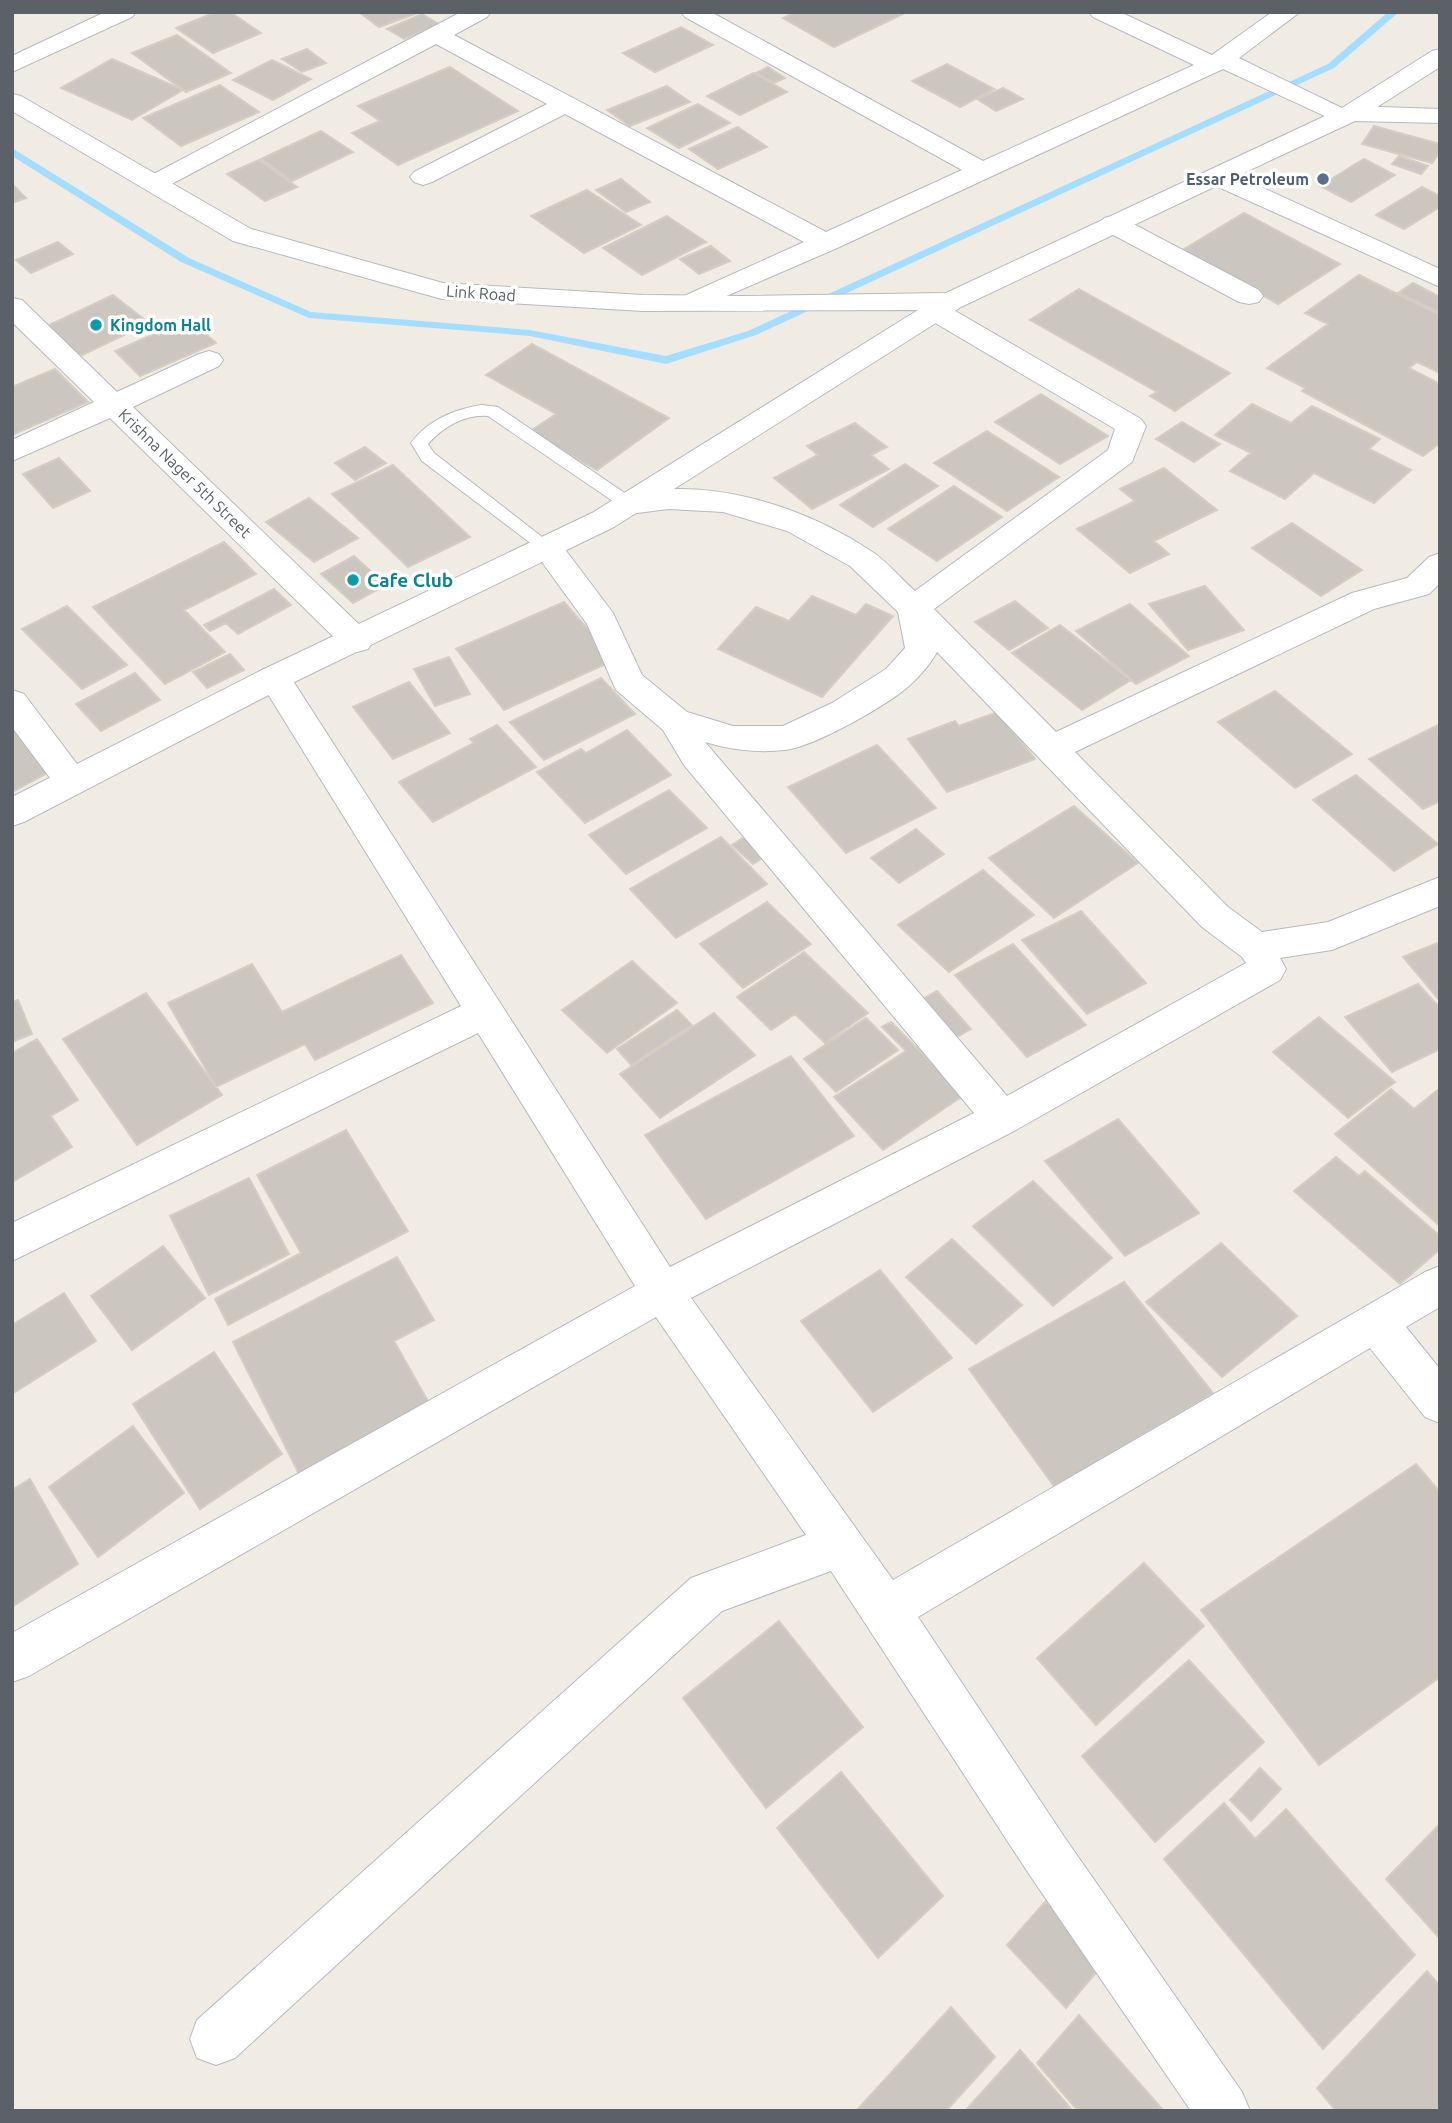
<svg xmlns="http://www.w3.org/2000/svg" width="1452" height="2123" font-family="Ubuntu,sans-serif">
<style>
.lines{fill:none;stroke-linecap:round;stroke-linejoin:round}
.stream{fill:#a4ddff;fill-rule:evenodd}
.building{fill:#cbc7c0;stroke:#d5cdc1;stroke-width:2}
.service-casing{stroke:#b6babf;stroke-width:2}
.minor-casing{stroke:#b6babf;stroke-width:2}
.tertiary-casing{stroke:#b6babf;stroke-width:2}
.service{fill:#fff;fill-rule:evenodd}
.minor{fill:#fff;fill-rule:evenodd}
.tertiary{fill:#fff;fill-rule:evenodd}
.service-dot{fill:#5c6f8a;stroke:#fff;stroke-width:2.5}
.culture-dot{fill:#0f9aa8;stroke:#fff;stroke-width:2.5}
.labels{text-anchor:middle;dominant-baseline:central;stroke-width:7;stroke-linejoin:round;paint-order:stroke}
.far-service-label{font-size:16px;font-weight:bold;fill:#4e5e75;stroke:#fff;text-anchor:end}
.far-street-label{font-size:16px;fill:#5b6166;stroke:#fff}
.far-culture-label{font-size:16px;font-weight:bold;fill:#0d838f;stroke:#fff;text-anchor:start}
.culture-label{font-size:19px;font-weight:bold;fill:#0d838f;stroke:#fff;text-anchor:start}
</style>
<rect width="100%" height="100%" fill="#f0ece3"/>
<g class="lines">
<!-- stream -->
<path class="stream" d="M1388,12H1399L1334,68L756,335L666,364L530,336L309,318L181,262L12,156V148L189,258L311,312L530,330L666,356L748,331L1328,64Z"/>
</g>
<!-- building -->
<path class="building" d="M216,12H230L261,33L213,53L176,28Z
M359,12H420L379,27Z
M796,12H904L905,13L834,47L783,18Z
M422,14L439,24L404,39L387,29Z
M681,27L713,45L655,72L623,53Z
M177,35L231,73L186,92L132,53Z
M307,49L326,63L302,72L282,59Z
M112,59L183,90L132,120L61,88Z
M272,60L311,79L273,100L233,80Z
M947,64L994,89L960,107L912,81Z
M450,67L518,111L398,165L352,133L380,121L358,106Z
M768,67L785,78L774,83L756,73Z
M754,73L787,92L740,115L707,96Z
M220,85L259,112L181,146L143,118Z
M667,86L690,102L630,126L607,110Z
M1003,88L1023,99L996,111L977,99Z
M698,104L730,123L679,148L647,128Z
M1374,126L1440,144V152L1432,163L1362,144Z
M738,127L767,147L718,169L689,149Z
M321,131L353,152L292,181L261,159Z
M1399,156L1428,166L1421,174L1392,164Z
M1364,159L1395,175L1351,202L1320,186Z
M259,160L297,187L265,201L227,174Z
M621,179L650,202L626,212L596,190Z
M12,184L26,198L12,203Z
M1422,187L1440,196V207L1404,229L1376,215Z
M587,190L641,225L584,253L531,216Z
M1244,213L1340,264L1278,304L1181,251Z
M667,216L706,242L642,275L603,248Z
M58,242L73,254L31,273L16,260Z
M711,246L730,261L699,274L680,259Z
M1359,275L1440,315V373L1417,362L1409,368L1440,384V443L1423,456L1302,391L1305,388L1267,368L1328,324L1305,313Z
M1413,283L1440,297V313L1398,293Z
M1079,289L1230,373L1175,411L1150,396L1157,392L1030,320Z
M113,295L149,323L78,357L43,328Z
M189,319L216,343L140,376L115,351Z
M532,344L669,418L597,470L529,432L556,414L486,375Z
M55,369L88,402L12,435V387Z
M1041,394L1108,436L1060,464L995,422Z
M1252,404L1291,423L1312,406L1380,439L1369,449L1411,470L1374,503L1314,473L1285,499L1230,471L1251,453L1215,435Z
M1182,422L1220,444L1194,462L1156,439Z
M855,423L887,447L871,455L889,469L812,509L774,478L818,455L807,446Z
M987,431L1059,477L1007,511L934,463Z
M365,447L386,463L355,480L335,463Z
M59,458L90,491L53,508L23,474Z
M905,464L938,486L873,527L840,505Z
M393,465L470,537L408,567L332,494Z
M1164,468L1217,510L1154,541L1169,554L1130,573L1077,529L1135,501L1120,489Z
M954,486L1002,517L937,561L888,529Z
M309,498L358,538L314,562L266,522Z
M1292,523L1362,570L1321,596L1252,548Z
M224,542L256,574L184,610L225,652L165,684L93,607Z
M354,556L386,585L353,603L321,574Z
M1205,586L1244,630L1188,650L1149,604Z
M274,589L291,605L238,634L226,623L210,631L204,625Z
M812,596L856,615L866,604L893,616L822,697L718,649L756,607L789,621Z
M1015,601L1048,628L1009,650L975,622Z
M564,602L615,660L504,710L456,649Z
M1130,604L1189,656L1136,684L1076,631Z
M67,606L127,665L82,689L22,629Z
M1060,625L1131,680L1082,710L1012,653Z
M230,654L244,670L207,688L193,672Z
M449,657L470,694L435,706L414,669Z
M135,673L160,700L101,731L76,704Z
M601,678L635,714L544,760L510,722Z
M409,682L450,733L393,759L353,707Z
M1275,691L1352,754L1295,788L1218,722Z
M998,712L1035,759L947,792L908,739L955,721L959,726Z
M12,719L55,769L12,792Z
M1440,724V801L1423,809L1369,759Z
M497,725L536,767L433,822L399,782L474,743L470,739Z
M627,730L671,775L585,823L537,772L581,749L586,753Z
M877,745L936,808L846,853L788,787Z
M1356,775L1438,844L1394,871L1313,800Z
M669,790L707,828L626,874L589,835Z
M1074,806L1138,863L1054,918L989,858Z
M916,829L944,854L899,883L871,858Z
M754,831L775,850L753,864L732,845Z
M721,837L767,884L676,938L630,889Z
M983,870L1034,915L949,972L898,925Z
M767,902L811,944L743,988L700,944Z
M1081,911L1146,983L1087,1014L1022,940Z
M1440,942V1001L1403,957Z
M1013,944L1086,1025L1027,1057L955,975Z
M804,952L868,1013L825,1043L795,1014L771,1030L737,997Z
M401,955L433,1003L315,1060L305,1044L216,1087L168,1003L252,964L282,1012Z
M632,961L677,1003L607,1053L562,1010Z
M1418,984L1440,1008V1049L1392,1072L1345,1017Z
M937,991L971,1029L948,1042L914,1004Z
M146,993L222,1095L137,1145L63,1039Z
M18,1000L32,1034L12,1042V1002Z
M677,1010L692,1025L631,1065L617,1049Z
M714,1013L755,1055L660,1118L620,1074Z
M1319,1017L1395,1082L1348,1118L1273,1052Z
M866,1018L898,1050L836,1092L804,1059Z
M891,1022L964,1095L883,1150L834,1097L906,1051L882,1027Z
M37,1039L78,1100L51,1116L72,1147L12,1182V1053Z
M791,1056L854,1136L706,1219L645,1135Z
M1440,1088V1226L1335,1134L1391,1089L1414,1109Z
M1118,1119L1199,1213L1125,1256L1045,1161Z
M346,1130L408,1231L228,1325L215,1299L301,1253L257,1175Z
M1336,1157L1359,1176L1365,1171L1440,1236V1249L1400,1284L1294,1191Z
M249,1178L289,1254L209,1295L170,1216Z
M1033,1181L1112,1258L1053,1306L973,1226Z
M952,1239L1022,1305L976,1344L906,1277Z
M1221,1243L1297,1316L1222,1377L1146,1302Z
M163,1246L205,1298L132,1350L91,1296Z
M397,1257L434,1320L394,1341L429,1403L299,1474L233,1342Z
M880,1270L952,1358L873,1412L801,1321Z
M1124,1282L1213,1393L1056,1489L969,1369Z
M64,1293L96,1341L12,1394V1325Z
M214,1352L282,1454L200,1509L133,1404Z
M133,1426L184,1493L98,1557L49,1487Z
M1416,1464L1440,1492V1677L1319,1765L1201,1610Z
M30,1479L78,1564L12,1607V1490Z
M1144,1563L1204,1626L1096,1725L1037,1658Z
M779,1621L863,1727L766,1808L683,1698Z
M1189,1660L1264,1742L1155,1842L1082,1756Z
M1260,1768L1281,1789L1251,1821L1230,1800Z
M841,1772L943,1896L878,1958L777,1828Z
M1224,1803L1255,1839L1286,1809L1415,1955L1323,2049L1164,1859Z
M1440,1824V1939L1386,1879Z
M1046,1901L1105,1962L1066,2008L1007,1945Z
M1427,1971L1440,1986V2111H1336L1317,2088Z
M951,2007L995,2057L946,2111H856Z
M1079,2015L1164,2111H1078L1037,2063Z
M1020,2050L1073,2111H965Z"/>
<g class="lines">
<defs>
<path id="service" d="M482,405L498,407L635,500L637,504L635,508H623L488,416C465,414 443,427 428,444L434,453L555,547L553,551H541L422,461L411,443C428,420 455,409 482,405Z"/>
<path id="minor" d="M105,12H136L132,17L12,72V56Z
M461,12H491L487,17L454,35L826,232L962,170L685,17L681,12H711L983,161L1194,65L1093,17L1089,12H1120L1212,55L1272,12H1300L1239,58L1342,108L1432,51L1440,49V67L1360,118L1342,124L1223,69L835,249L694,310L684,308L680,302L684,296L804,242L565,114L432,182L423,185L414,182L410,177L414,172L547,104L436,44L164,188L155,191L146,188L142,183L146,178Z
M1113,216L1122,218L1259,290L1263,296L1259,302L1249,304L1239,302L1104,230L1100,224L1104,218Z
M12,298L22,300L117,392L199,354L209,351L219,354L223,360L219,366L133,407L368,633L373,641L368,649L357,652L346,649L110,418L12,461V440L94,402L12,322Z
M935,303L945,305L1141,419L1146,426L1132,462L934,609L1056,732L1352,593L1407,578L1429,557L1440,553V583L1429,594L1374,609L1075,752L1228,907L1262,932L1328,922L1440,877V906L1332,950L1280,958L1286,969L1280,980L1016,1130L691,1298L893,1580L1425,1272L1440,1266V1307L1406,1327L1440,1369V1423L1425,1417L1370,1348L918,1617L1065,1838L1242,2092L1250,2111H1191L1029,1874L831,1571L722,1611L235,2058L216,2065L197,2058L190,2039L197,2020L691,1578L806,1535L656,1317L29,1676L12,1682V1633L635,1286L478,1033L12,1261V1223L461,1006L258,678L262,670L274,666L286,670L670,1267L974,1113L684,765L663,730L616,690L587,624L531,547L536,540L547,537L558,540L613,613L642,675L687,712L733,726H783L832,703L886,669L905,648L898,612L850,566L787,531L723,512L669,509L629,514L618,511L614,504L618,497C702,474 800,504 871,551C887,561 900,578 915,591L1108,450L1115,429L925,317L921,311L925,305ZM937,652L1202,927L1242,957L1246,963L1007,1096L705,742C731,750 758,753 785,750C814,747 888,705 910,685C920,676 931,663 937,652Z
M12,690L24,694L83,772L88,781L83,790L71,794L59,790L12,727Z"/>
<path id="tertiary" d="M12,94L21,96L251,229L443,283L643,295L742,296L946,293L1342,108L1351,106L1440,109V123L1355,121L1237,176L1440,269V287L1216,186L961,307L614,527L286,686L24,822L12,826V797L262,670L592,513L918,310L643,311L442,299L233,241L12,111Z"/>
</defs>
<!-- service casing -->
<use href="#service" class="service-casing"/>
<!-- minor casing -->
<use href="#minor" class="minor-casing"/>
<!-- tertiary casing -->
<use href="#tertiary" class="tertiary-casing"/>
<!-- service -->
<use href="#service" class="service"/>
<!-- minor -->
<use href="#minor" class="minor"/>
<!-- tertiary -->
<use href="#tertiary" class="tertiary"/>
</g>
<!-- markers -->
<circle class="service-dot" cx="1323" cy="179" r="7"/>
<g class="culture-dot">
<circle cx="96" cy="325" r="7"/>
<circle cx="353" cy="580" r="7"/>
</g>
<g class="labels">
<!-- far-service labels -->
<g class="far-service-label">
<text x="1309" y="179">Essar Petroleum</text>
</g>
<!-- far-street labels -->
<g class="far-street-label">
<text transform="translate(481 293) rotate(4)">Link Road</text>
<text transform="translate(185 473) rotate(44)">Krishna Nager 5th Street</text>
</g>
<!-- far-culture labels -->
<g class="far-culture-label">
<text x="110" y="325">Kingdom Hall</text>
</g>
<!-- culture labels -->
<g class="culture-label">
<text x="367" y="580">Cafe Club</text>
</g>
</g>
<!-- border -->
<rect width="1452" height="2123" fill="none" stroke="#5b6166" stroke-width="28"/>
</svg>
